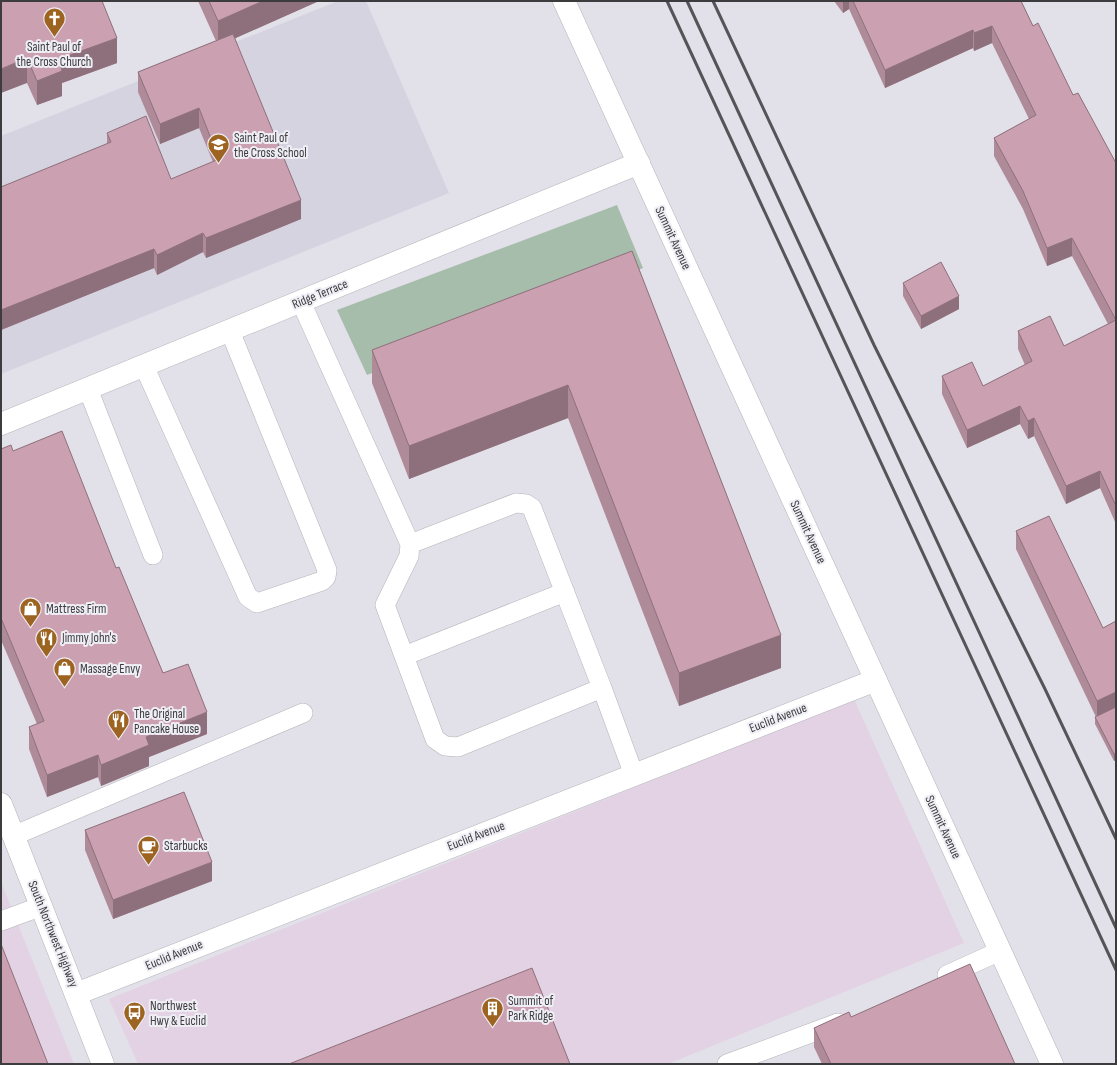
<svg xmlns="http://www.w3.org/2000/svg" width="1117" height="1065" font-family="'Sofia Sans Condensed',sans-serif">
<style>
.commercial{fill:#e3d2e3}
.built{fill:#d6d3e1}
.green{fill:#a6bdab}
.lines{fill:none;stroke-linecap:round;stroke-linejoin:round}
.service-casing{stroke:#b4b3ba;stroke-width:20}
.minor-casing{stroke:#b4b3ba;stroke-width:23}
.tertiary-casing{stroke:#b4b3ba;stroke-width:23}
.secondary-casing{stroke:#b4b3ba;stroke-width:23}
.service{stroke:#fff;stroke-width:19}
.minor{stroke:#fff;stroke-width:22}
.tertiary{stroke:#fff;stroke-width:22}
.secondary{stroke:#fff;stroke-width:22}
.rail{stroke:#555458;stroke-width:3}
.wall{fill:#af8a98}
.shaded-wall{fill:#8e707c}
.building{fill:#cba0b1;stroke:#8e707c}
.labels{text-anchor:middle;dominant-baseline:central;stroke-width:4;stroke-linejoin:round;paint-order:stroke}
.poi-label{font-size:13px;fill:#3c3b3e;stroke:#efeef5;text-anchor:start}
.street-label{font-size:13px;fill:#3c3b3e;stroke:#efeef5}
</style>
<rect width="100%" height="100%" fill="#e2e0e8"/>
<!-- commercial -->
<path class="commercial" d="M854,699L964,943L668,1064H138L109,999Z
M1,882L74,1064H1Z"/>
<!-- built -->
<path class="built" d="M338,1H366L449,193L1,374V136Z"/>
<!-- green -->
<path class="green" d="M617,205L643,268L367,375L337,310Z"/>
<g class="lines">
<defs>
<path id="service" d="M301,302L410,544L409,556L385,605L435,739L445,746L458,747L602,688L634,775
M144,366L248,597L257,603L322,581L326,577L327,570L230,331
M88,389L153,555
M410,544L516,503L526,504L532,508L602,688
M404,656L565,592
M13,836L303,713
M1,921L42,906
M947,975L1000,951
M727,1064L838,1023"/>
<path id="minor" d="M1,424L639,163
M76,994L876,680"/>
<path id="tertiary" d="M564,1L1052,1064"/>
<path id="secondary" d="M1,804L103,1064"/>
</defs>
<!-- service casing -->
<use href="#service" class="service-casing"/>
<!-- minor casing -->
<use href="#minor" class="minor-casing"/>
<!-- tertiary casing -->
<use href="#tertiary" class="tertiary-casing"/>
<!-- secondary casing -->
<use href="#secondary" class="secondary-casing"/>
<!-- service -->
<use href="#service" class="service"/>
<!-- minor -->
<use href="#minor" class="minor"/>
<!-- tertiary -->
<use href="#tertiary" class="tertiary"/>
<!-- secondary -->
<use href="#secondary" class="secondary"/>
<!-- rail -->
<path class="rail" d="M667,1L1116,970
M687,1L1116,928
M713,1L874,345L1045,689L1116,839"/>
</g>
<!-- wall -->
<path class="wall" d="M1,1L117,63L62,83V96L37,105L27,83Z
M198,1H319L235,38L301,219L206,258L203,252L157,275L154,268L1,330V187L107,144V133L171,179L213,162L199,128L160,144L138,92V72L216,41Z
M834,1H1021L1033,26L1073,95L1116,163V524L1100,488L1066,504L1034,436L1028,439L1020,424L967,448L942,394V376L983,386L1025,365L1018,349V331L1064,346L1108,324L1072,256L1047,266L1023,209L994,156V138L1029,119L992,43L974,51L973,48L885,88L849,9L843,13Z
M632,251L781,668L679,706L568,418L409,479L372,383V350Z
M903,283L959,309L921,329L903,296Z
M1,449L13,451L116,568L163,673L207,734L149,757V766L101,786L98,777L47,797L29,749V727L37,724L1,640Z
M1016,531L1103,628L1116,621L1114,761L1095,724V717H1096L1016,549Z
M85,830L212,881L113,919L85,850Z
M851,1017L1015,1064H822L814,1047V1028Z"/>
<!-- shaded-wall -->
<path class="shaded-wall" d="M263,1H319L218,46V21Z
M843,1H849V9L843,13Z
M992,26V43L974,51V33Z
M973,30V48L885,88V70Z
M117,38V63L62,83V96L37,105V81L59,59Z
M27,58V83L1,93V69Z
M199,108V128L160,144V124Z
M301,200V219L206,258V238Z
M203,233V252L157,275V255Z
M1072,238V256L1047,266V248Z
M154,249V268L1,330V310Z
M959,296V309L921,329V316Z
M568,385V418L409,479V446Z
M1020,406V424L967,448V430Z
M1034,418V436L1028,439V421Z
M1100,471V488L1066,504V486Z
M781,635V668L679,706V673Z
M1116,692V710L1097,719V701Z
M207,712V734L149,757V766L101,786V765L146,737Z
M1116,753V760L1114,761V754Z
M98,755V777L47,797V775Z
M212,862V881L113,919V900Z"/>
<!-- building -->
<path class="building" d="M1,1H102L117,38L59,59L62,71L37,81L27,58L1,69Z
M209,1H263L218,21Z
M853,1H1021L1033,26L1038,23L1073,95L1078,93L1116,163V506L1100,471L1066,486L1034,418L1028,421L1020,406L967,430L942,376L972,362L983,386L1032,361L1018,331L1050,316L1064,346L1116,320L1072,238L1047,248L1023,191L994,138L1036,115L992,26L974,33L973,30L885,70Z
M233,34L301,200L206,238L203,233L157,255L154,249L1,310V187L111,142L107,133L146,116L171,179L219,159L199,108L160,124L138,72Z
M632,251L781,635L679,673L568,385L409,446L372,350Z
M941,262L959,296L921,316L903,283Z
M62,431L116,568L119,567L163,673L188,664L207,712L146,737L149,745L101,765L98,755L47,775L29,727L44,721L1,618V449L11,445L13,451Z
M1049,516L1103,628L1116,621V692L1097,701L1016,531Z
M1116,707V753L1114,754L1095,717Z
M184,792L212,862L113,900L85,830Z
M1,944L48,1064H1Z
M970,964L1015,1064H831L814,1028L849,1012L851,1017Z
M532,968L570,1064H289Z"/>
<!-- icons -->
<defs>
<symbol id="church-pin" viewBox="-11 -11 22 30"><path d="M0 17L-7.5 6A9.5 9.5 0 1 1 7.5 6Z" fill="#9c6321" stroke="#efeef5"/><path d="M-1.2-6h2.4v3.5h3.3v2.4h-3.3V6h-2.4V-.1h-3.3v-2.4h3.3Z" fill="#fff"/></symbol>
<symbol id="school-pin" viewBox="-11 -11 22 30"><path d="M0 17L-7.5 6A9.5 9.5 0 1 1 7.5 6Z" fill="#9c6321" stroke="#efeef5"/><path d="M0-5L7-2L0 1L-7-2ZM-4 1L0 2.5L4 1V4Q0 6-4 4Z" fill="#fff"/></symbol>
<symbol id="shop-pin" viewBox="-11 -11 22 30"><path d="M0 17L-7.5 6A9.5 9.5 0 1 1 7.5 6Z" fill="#9c6321" stroke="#efeef5"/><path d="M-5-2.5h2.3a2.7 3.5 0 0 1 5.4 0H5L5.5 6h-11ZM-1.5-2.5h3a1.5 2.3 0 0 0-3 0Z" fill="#fff"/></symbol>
<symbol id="restaurant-pin" viewBox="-11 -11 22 30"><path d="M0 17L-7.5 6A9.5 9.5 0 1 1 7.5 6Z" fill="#9c6321" stroke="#efeef5"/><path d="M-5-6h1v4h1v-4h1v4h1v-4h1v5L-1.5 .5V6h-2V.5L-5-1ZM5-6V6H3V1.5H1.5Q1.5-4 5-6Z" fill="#fff"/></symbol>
<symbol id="cafe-pin" viewBox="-11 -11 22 30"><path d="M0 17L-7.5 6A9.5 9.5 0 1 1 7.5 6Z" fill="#9c6321" stroke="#efeef5"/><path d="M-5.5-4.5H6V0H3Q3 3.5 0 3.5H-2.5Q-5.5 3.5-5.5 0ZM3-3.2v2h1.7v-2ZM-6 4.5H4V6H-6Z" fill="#fff"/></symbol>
<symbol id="building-pin" viewBox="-11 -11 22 30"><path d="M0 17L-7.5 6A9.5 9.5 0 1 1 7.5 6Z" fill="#9c6321" stroke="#efeef5"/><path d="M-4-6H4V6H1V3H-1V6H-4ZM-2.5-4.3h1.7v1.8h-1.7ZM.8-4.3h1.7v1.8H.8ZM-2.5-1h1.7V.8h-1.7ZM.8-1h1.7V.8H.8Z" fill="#fff"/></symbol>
<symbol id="bus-pin" viewBox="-11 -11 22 30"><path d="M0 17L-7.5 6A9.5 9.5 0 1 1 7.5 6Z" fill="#9c6321" stroke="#efeef5"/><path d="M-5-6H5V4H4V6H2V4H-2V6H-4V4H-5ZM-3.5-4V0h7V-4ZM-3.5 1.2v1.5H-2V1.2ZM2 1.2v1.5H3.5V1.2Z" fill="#fff"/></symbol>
</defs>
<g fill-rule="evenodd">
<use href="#church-pin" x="42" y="6" width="25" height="34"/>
<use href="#school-pin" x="206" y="132" width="25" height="34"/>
<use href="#shop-pin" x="18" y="596" width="25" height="34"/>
<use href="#restaurant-pin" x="34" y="626" width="25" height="34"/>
<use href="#shop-pin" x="52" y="656" width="25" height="34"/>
<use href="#restaurant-pin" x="106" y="708" width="25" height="34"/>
<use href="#cafe-pin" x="136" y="834" width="25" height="34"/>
<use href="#building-pin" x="480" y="996" width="25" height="34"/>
<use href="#bus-pin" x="122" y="1000" width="25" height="34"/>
</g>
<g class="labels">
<!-- poi labels -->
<g class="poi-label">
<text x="54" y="47" text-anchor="middle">Saint Paul of<tspan x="54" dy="15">the Cross Church</tspan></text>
<text x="234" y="138">Saint Paul of<tspan x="234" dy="15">the Cross School</tspan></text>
<text x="46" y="609">Mattress Firm</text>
<text x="62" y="638">Jimmy John's</text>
<text x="80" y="669">Massage Envy</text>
<text x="134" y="714">The Original<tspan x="134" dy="15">Pancake House</tspan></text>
<text x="164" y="846">Starbucks</text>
<text x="508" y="1001">Summit of<tspan x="508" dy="15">Park Ridge</tspan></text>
<text x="150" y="1006">Northwest<tspan x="150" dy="15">Hwy &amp; Euclid</tspan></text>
</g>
<!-- street labels -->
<g class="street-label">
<text transform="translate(673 238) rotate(65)">Summit Avenue</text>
<text transform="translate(320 294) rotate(-22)">Ridge Terrace</text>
<text transform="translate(808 532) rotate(65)">Summit Avenue</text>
<text transform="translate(778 718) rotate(-21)">Euclid Avenue</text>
<text transform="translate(943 827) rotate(65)">Summit Avenue</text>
<text transform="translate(476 836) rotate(-21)">Euclid Avenue</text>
<text transform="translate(53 934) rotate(68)">South Northwest Highway</text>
<text transform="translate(174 955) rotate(-22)">Euclid Avenue</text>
</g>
</g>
<!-- border -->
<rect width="1117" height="1065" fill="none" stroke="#3c3b3e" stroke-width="4"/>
</svg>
